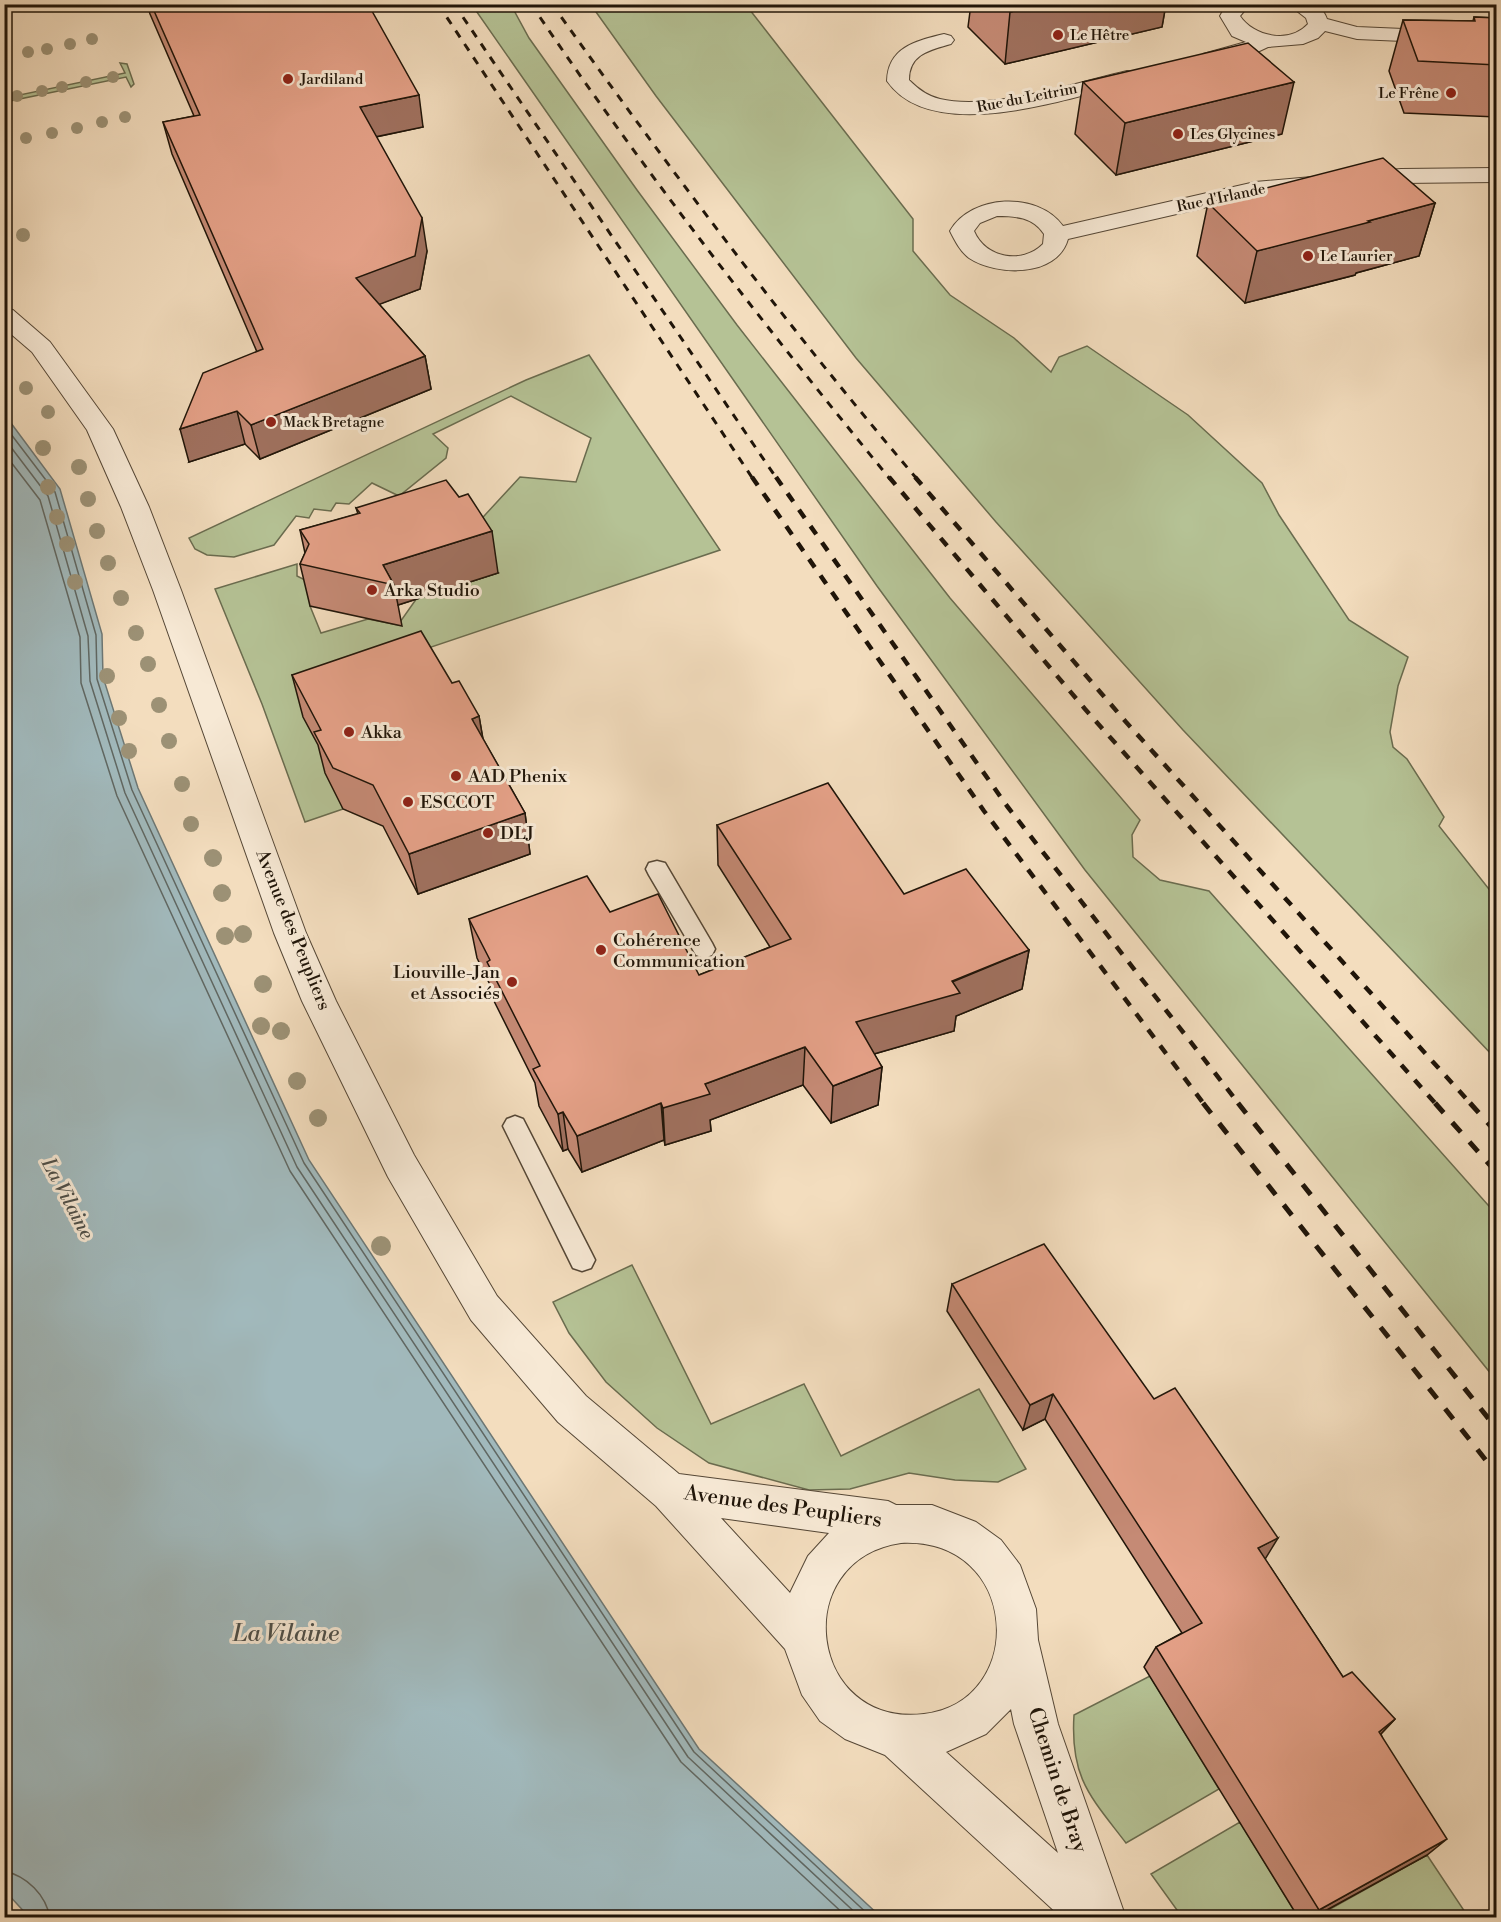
<svg xmlns="http://www.w3.org/2000/svg" width="1501" height="1922" font-family="'Libre Bodoni',serif">
<style>
.green{fill:#b5c295;stroke:#6a6c4f;stroke-width:1.5}
.water{fill:#a1b9bc;stroke:#6d7774;stroke-width:1.5}
.lines{fill:none;stroke-linecap:round;stroke-linejoin:round}
.shore{stroke:#606762;stroke-width:1.5}
.lane-casing{stroke:#554736;stroke-width:3}
.street-casing{stroke:#554736;stroke-width:2}
.lane{fill:#f7e9d5;fill-rule:evenodd}
.street{fill:#f7e9d5;fill-rule:evenodd}
.rail-far2{stroke:#201509;stroke-width:3;stroke-dasharray:8 8;stroke-linecap:butt}
.rail-far1{stroke:#201509;stroke-width:4.5;stroke-dasharray:10 10;stroke-linecap:butt}
.rail{stroke:#201509;stroke-width:5;stroke-dasharray:13 13;stroke-linecap:butt}
.tree{fill:#9c9175}
.wall{fill:#c58a75;stroke:#201509;stroke-width:1.5}
.shaded-wall{fill:#a0715f;stroke:#201509;stroke-width:1.5}
.building{fill:#e5a188;stroke:#201509;stroke-width:1.5}
.poi-dot{fill:#8f2418;stroke:#f7e9d5;stroke-width:2}
.labels{text-anchor:middle;dominant-baseline:central;stroke-width:6;stroke-linejoin:round;paint-order:stroke}
.far-poi-label{font-size:15px;fill:#201509;stroke:#f7e9d5;text-anchor:start}
.far-street-label{font-size:15px;fill:#201509;stroke:#f7e9d5}
.poi-label{font-size:18px;fill:#201509;stroke:#f7e9d5;text-anchor:start}
.street-label{font-size:18px;fill:#201509;stroke:#f7e9d5}
.water-label{font-size:20px;font-style:italic;fill:#4d4e48;stroke:#f7e9d5}
.near-street-label{font-size:21px;fill:#201509;stroke:#f7e9d5}
.near-water-label{font-size:24px;font-style:italic;fill:#4d4e48;stroke:#f7e9d5}
</style>
<rect width="100%" height="100%" fill="#f3ddbe"/>
<filter id="stains"><feTurbulence type="fractalNoise" baseFrequency=".00333" numOctaves="4"/><feColorMatrix values="0 0 0 0 .2 0 0 0 0 .09 0 0 0 0 .02 0 0 0 .5 -.17"/></filter>
<radialGradient id="worn" r=".72"><stop offset=".6" stop-color="#630" stop-opacity="0"/><stop offset="1" stop-color="#630" stop-opacity=".3"/></radialGradient>
<!-- green -->
<path class="green" d="M472,5H511L529,38L637,190L737,325L950,598L1140,820L1132,835L1133,857L1160,880L1209,891L1496,1214V1380L1085,870L877,586Z
M591,5H746L913,219V251L950,295L1014,338L1051,372L1059,357L1087,346L1188,415L1262,483L1279,515L1349,620L1408,657L1398,686L1390,732L1393,747L1407,759L1444,817L1439,826L1496,898V1059L1183,730L996,522L856,358L656,96Z
M120,63L127,64L134,84L131,87L126,77L5,102V98L125,73Z
M589,355L720,550L339,678L331,771L343,809L305,822L262,704L215,589L297,564V576L319,587L310,606L321,633L368,619L398,625L417,598L498,573L473,528L520,477L576,482L591,438L511,396L433,434L448,448L446,458L399,496L372,483L349,504L336,503L331,511L314,509L309,518L296,516L274,545L234,557L207,555L195,549L189,538L526,380Z
M632,1265L711,1424L804,1384L841,1456L979,1389L1026,1469L998,1482L955,1480L909,1473L850,1489L809,1490L709,1463L657,1428L606,1382L569,1333L553,1302Z
M1150,1676L1219,1789L1126,1843C1090,1796 1070,1778 1074,1715Z
M1240,1822L1298,1917H1182L1151,1874Z
M1427,1855L1465,1912L1456,1918H1314Z"/>
<!-- water -->
<path class="water" d="M5,415L60,489L102,634L103,677L138,788L309,1160L699,1749L881,1917L30,1918L5,1891Z"/>
<g class="lines">
<!-- shore -->
<path class="shore" d="M4,425L55,492L96,635L97,679L132,790L304,1163L694,1752L872,1918
M4,438L48,496L88,636L90,681L125,793L297,1167L688,1757L861,1918
M4,453L40,500L80,637L81,683L117,796L290,1171L681,1762L848,1918
M4,1871C27,1876 46,1895 50,1918"/>
<defs>
<path id="lane" d="M657,861L665,863L712,943L715,949L712,955L704,958L696,955L649,875L646,869L649,863Z
M515,1116L523,1119L591,1252L595,1260L591,1268L582,1271L573,1268L503,1126L507,1119Z"/>
<path id="street" d="M1227,4H1250L1240,16C1254,37 1290,44 1308,24L1306,18L1288,4C1304,4 1321,1 1327,19L1357,27L1496,33V45L1357,39L1325,31L1318,38L1303,44L1268,47L1251,55L1210,64L1203,62L1199,58L1203,54L1246,42L1232,36L1220,16Z
M944,34L951,36L954,40L951,44C930,50 909,54 909,80C918,89 927,96 940,99C991,111 1075,83 1127,71L1135,72L1138,77L1135,82C1071,97 933,147 887,81C888,47 916,41 944,34Z
M1496,168V182L1401,183L1255,196L1068,239C1057,278 996,276 969,258C960,251 955,241 950,231C971,194 1038,191 1063,226L1255,182L1401,169ZM997,216C1015,216 1033,217 1044,234L1043,244C1022,265 985,258 974,231L980,223Z
M4,308L13,310L50,342L113,429L149,507L181,590L306,933L336,1001L414,1155L497,1296L586,1396L679,1474L888,1501L896,1505H932L976,1522L1001,1540L1020,1565L1036,1609L1038,1640L1058,1724L1126,1918H1062L885,1755L845,1739L820,1721L802,1695L785,1649L656,1506L558,1422L471,1320L388,1177L302,1001L274,933L153,590L121,507L87,430L32,352L4,328ZM721,1518L829,1533L808,1556L790,1593ZM901,1543C1021,1537 1028,1702 924,1714C809,1728 787,1560 901,1543ZM1011,1709L1014,1724L1058,1853L946,1752L986,1734Z"/>
</defs>
<!-- lane casing -->
<use href="#lane" class="lane-casing"/>
<!-- street casing -->
<use href="#street" class="street-casing"/>
<!-- lane -->
<use href="#lane" class="lane"/>
<!-- street -->
<use href="#street" class="street"/>
<!-- rail-far2 -->
<path class="rail-far2" d="M438,4L753,479
M454,4L777,479
M531,4C642,169 764,325 890,479
M552,4C668,167 787,326 917,479"/>
<!-- rail-far1 -->
<path class="rail-far1" d="M752,477L984,811L1204,1104
M776,477L1007,806L1239,1104
M889,477L1085,709L1436,1104
M915,477L1126,722L1471,1104"/>
<!-- rail -->
<path class="rail" d="M1203,1103L1496,1473
M1238,1103L1496,1428
M1435,1103L1496,1172
M1470,1103L1496,1132"/>
</g>
<!-- trees -->
<g class="tree">
<circle cx="92" cy="39" r="6"/>
<circle cx="70" cy="44" r="6"/>
<circle cx="47" cy="49" r="6"/>
<circle cx="28" cy="52" r="6"/>
<circle cx="113" cy="77" r="6"/>
<circle cx="86" cy="82" r="6"/>
<circle cx="62" cy="87" r="6"/>
<circle cx="42" cy="91" r="6"/>
<circle cx="17" cy="96" r="6"/>
<circle cx="125" cy="117" r="6"/>
<circle cx="102" cy="122" r="6"/>
<circle cx="77" cy="128" r="6"/>
<circle cx="52" cy="133" r="6"/>
<circle cx="26" cy="138" r="6"/>
<circle cx="23" cy="235" r="7"/>
<circle cx="26" cy="388" r="7"/>
<circle cx="48" cy="412" r="7"/>
<circle cx="43" cy="448" r="8"/>
<circle cx="79" cy="467" r="8"/>
<circle cx="48" cy="487" r="8"/>
<circle cx="88" cy="499" r="8"/>
<circle cx="57" cy="517" r="8"/>
<circle cx="97" cy="531" r="8"/>
<circle cx="67" cy="544" r="8"/>
<circle cx="108" cy="563" r="8"/>
<circle cx="75" cy="582" r="8"/>
<circle cx="121" cy="598" r="8"/>
<circle cx="136" cy="633" r="8"/>
<circle cx="148" cy="664" r="8"/>
<circle cx="107" cy="676" r="8"/>
<circle cx="159" cy="705" r="8"/>
<circle cx="119" cy="718" r="8"/>
<circle cx="169" cy="741" r="8"/>
<circle cx="129" cy="751" r="8"/>
<circle cx="182" cy="784" r="8"/>
<circle cx="191" cy="824" r="8"/>
<circle cx="213" cy="858" r="9"/>
<circle cx="222" cy="893" r="9"/>
<circle cx="243" cy="934" r="9"/>
<circle cx="225" cy="936" r="9"/>
<circle cx="263" cy="984" r="9"/>
<circle cx="261" cy="1026" r="9"/>
<circle cx="281" cy="1031" r="9"/>
<circle cx="297" cy="1081" r="9"/>
<circle cx="318" cy="1118" r="9"/>
<circle cx="381" cy="1246" r="10"/>
</g>
<!-- wall -->
<path class="wall" d="M147,4H368L423,127L376,137L427,251L420,289L379,304L425,356L431,389L260,459L245,444L189,462L257,352L172,154L163,122L194,116L150,14Z
M971,4H1166L1162,27L1005,64L968,27Z
M1474,17L1497,18V117L1404,113L1389,71L1403,20L1473,21Z
M1083,82L1282,134L1116,175L1075,134Z
M1208,203H1435L1419,256L1356,273L1355,275L1245,303L1197,256Z
M356,508L498,573L398,605L402,626L310,606L300,564L305,553L300,530L358,514Z
M292,675L452,683L479,716L483,739L525,813L530,854L418,894L383,826L343,809L325,773L318,745L303,717Z
M717,825L904,894L1029,950L1022,989L956,1016L954,1031L874,1054L882,1067L878,1105L831,1123L803,1085L710,1120L711,1131L665,1145L664,1140L582,1172L568,1149L563,1151L539,1106L535,1083L494,1001L492,989L477,958L469,919L699,975L770,947L718,865Z
M952,1284L1265,1559L1343,1677L1395,1719L1381,1734L1427,1855L1314,1917H1298L1144,1667L1156,1647L1182,1633L1045,1419L1023,1430L947,1311Z"/>
<!-- shaded-wall -->
<path class="shaded-wall" d="M1046,4H1166L1162,27L1005,64L1010,12Z
M1294,82L1282,134L1116,175L1125,123Z
M419,95L423,127L365,139L360,107Z
M1435,203L1419,256L1356,273L1355,275L1245,303L1257,251Z
M422,218L427,251L420,289L362,311L356,278Z
M425,356L431,389L260,459L251,425Z
M237,411L245,444L189,462L180,429Z
M492,531L498,573L398,605L394,585L383,565Z
M479,716L486,758L472,719Z
M525,813L530,854L418,894L409,854Z
M1029,950L1022,989L956,1016L954,1031L853,1060L856,1022Z
M805,1047L803,1085L710,1120L711,1131L665,1145L663,1108L705,1084Z
M882,1067L878,1105L831,1123L833,1086Z
M661,1103L664,1140L582,1172L577,1136Z
M563,1112L568,1149L563,1151L558,1114Z
M1053,1394L1045,1419L1023,1430L1030,1405Z
M1278,1538L1264,1561L1258,1548Z
M1395,1719L1377,1738L1379,1732Z
M1447,1839L1427,1855L1314,1917H1310L1319,1910Z"/>
<!-- building -->
<path class="building" d="M151,4H368L419,95L360,107L422,218L415,256L356,278L425,356L251,425L237,411L180,429L203,373L263,349L163,122L200,115Z
M1002,4H1046L1010,12Z
M1474,17L1497,18V65L1418,61L1403,20L1475,21Z
M1248,43L1294,82L1125,123L1083,82Z
M1383,158L1435,203L1368,221L1370,222L1257,251L1208,203Z
M446,480L459,497L468,494L492,531L383,565L394,585L300,564L309,544L300,530L360,513L356,508Z
M421,631L452,683L459,681L479,716L472,719L525,813L409,854L373,785L333,768L314,732L321,730L292,675Z
M828,783L904,894L966,869L1029,950L952,981L960,993L856,1022L882,1067L833,1086L805,1047L705,1084L710,1094L663,1108L661,1103L577,1136L563,1112L558,1114L533,1069L540,1066L487,962L490,960L469,919L587,876L610,912L658,894L699,975L791,939L717,825Z
M1044,1244L1154,1399L1175,1388L1278,1538L1258,1548L1343,1677L1352,1672L1395,1719L1379,1732L1447,1839L1319,1910L1156,1647L1202,1623L1053,1394L1030,1405L952,1284Z"/>
<!-- markers -->
<g class="poi-dot">
<circle cx="1058" cy="35" r="6"/>
<circle cx="288" cy="79" r="6"/>
<circle cx="1451" cy="93" r="6"/>
<circle cx="1178" cy="134" r="6"/>
<circle cx="1308" cy="256" r="6"/>
<circle cx="271" cy="422" r="6"/>
<circle cx="372" cy="590" r="6"/>
<circle cx="349" cy="732" r="6"/>
<circle cx="456" cy="776" r="6"/>
<circle cx="408" cy="802" r="6"/>
<circle cx="488" cy="833" r="6"/>
<circle cx="601" cy="950" r="6"/>
<circle cx="512" cy="982" r="6"/>
</g>
<g class="labels">
<!-- far-poi labels -->
<g class="far-poi-label">
<text x="1070" y="35">Le Hêtre</text>
<text x="300" y="79">Jardiland</text>
<text x="1439" y="93" text-anchor="end">Le Frêne</text>
<text x="1190" y="134">Les Glycines</text>
<text x="1320" y="256">Le Laurier</text>
<text x="283" y="422">Mack Bretagne</text>
</g>
<!-- far-street labels -->
<g class="far-street-label">
<text transform="translate(1027 98) rotate(-11)">Rue du Leitrim</text>
<text transform="translate(1221 198) rotate(-12)">Rue d'Irlande</text>
</g>
<!-- poi labels -->
<g class="poi-label">
<text x="384" y="590">Arka Studio</text>
<text x="361" y="732">Akka</text>
<text x="468" y="776">AAD Phenix</text>
<text x="420" y="802">ESCCOT</text>
<text x="500" y="833">DLJ</text>
<text x="613" y="940">Cohérence<tspan x="613" dy="21">Communication</tspan></text>
<text x="500" y="972" text-anchor="end">Liouville-Jan<tspan x="500" dy="21">et Associés</tspan></text>
</g>
<!-- street labels -->
<g class="street-label">
<text transform="translate(293 930) rotate(68)">Avenue des Peupliers</text>
</g>
<!-- water labels -->
<g class="water-label">
<text transform="translate(67 1199) rotate(62)">La Vilaine</text>
</g>
<!-- near-street labels -->
<g class="near-street-label">
<text transform="translate(783 1507) rotate(8)">Avenue des Peupliers</text>
<text transform="translate(1057 1780) rotate(72)">Chemin de Bray</text>
</g>
<!-- near-water labels -->
<g class="near-water-label">
<text x="286" y="1634">La Vilaine</text>
</g>
</g>
<!-- margin -->
<rect width="1501" height="1922" fill="none" stroke="#f3ddbe" stroke-width="24"/>
<rect x="6" y="6" width="1489" height="1910" fill="none" stroke="#201509" stroke-width="3"/>
<rect x="12" y="12" width="1477" height="1898" fill="none" stroke="#201509" stroke-width="1.5"/>
<rect width="100%" height="100%" filter="url(#stains)"/>
<rect width="100%" height="100%" fill="url(#worn)"/>
</svg>
